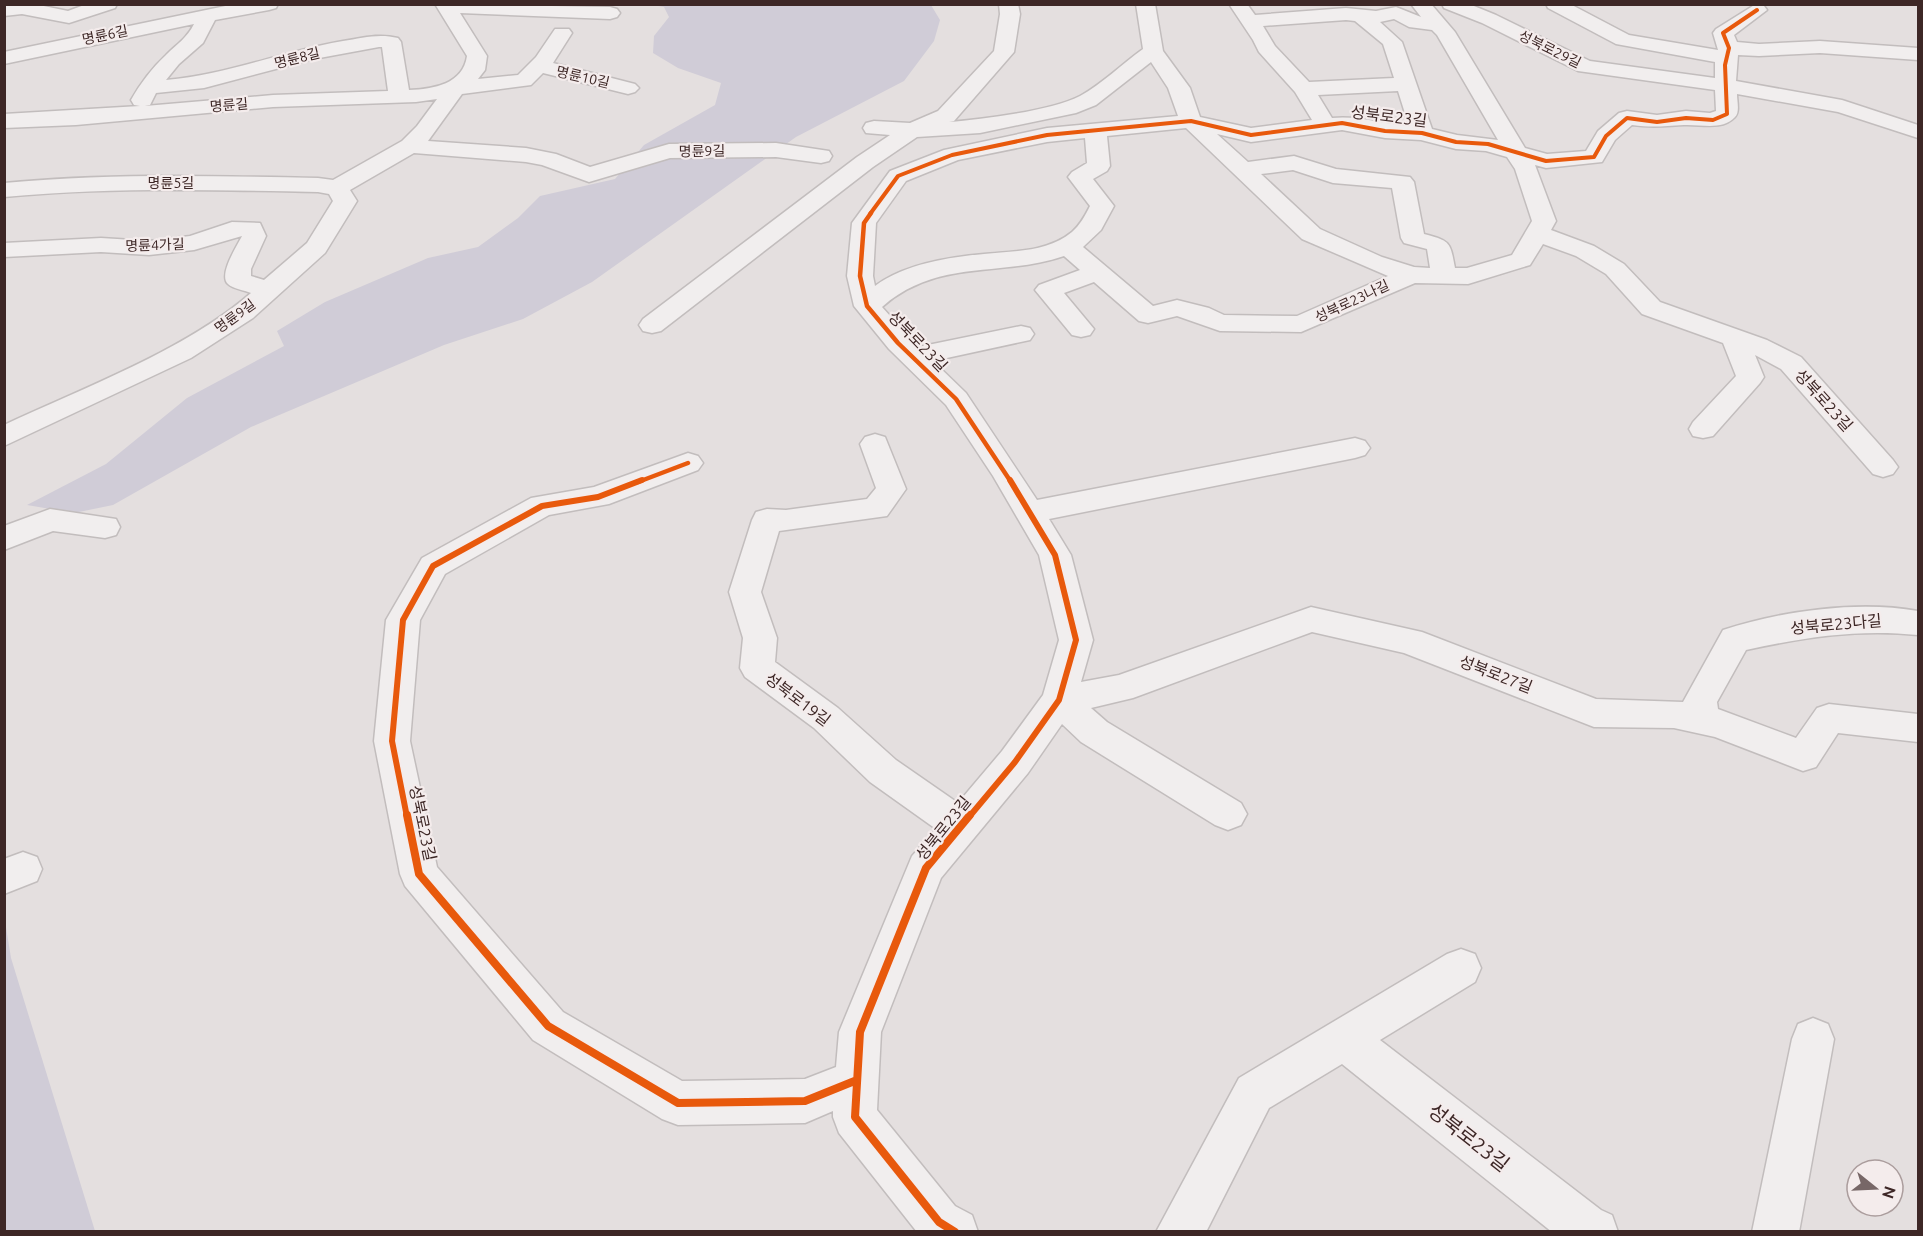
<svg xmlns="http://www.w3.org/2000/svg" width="1923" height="1236" font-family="Ubuntu,'Noto Sans KR',sans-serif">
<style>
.green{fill:#d0ccd7}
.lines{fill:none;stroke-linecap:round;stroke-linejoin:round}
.minor-casing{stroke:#c2bdbd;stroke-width:3}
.minor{fill:#f1eeee;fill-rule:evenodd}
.cycleway-far3-casing{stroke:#f4ecec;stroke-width:6}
.cycleway-far2-casing{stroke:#f4ecec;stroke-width:8}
.cycleway-far1-casing{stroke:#f4ecec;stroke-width:10}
.cycleway-casing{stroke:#f4ecec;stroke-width:11}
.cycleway-far3{stroke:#e8590c;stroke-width:4}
.cycleway-far2{stroke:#e8590c;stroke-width:4.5}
.cycleway-far1{stroke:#e8590c;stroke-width:6}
.cycleway{stroke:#e8590c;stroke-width:8}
.labels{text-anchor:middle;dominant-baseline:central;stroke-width:4.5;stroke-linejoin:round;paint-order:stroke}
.far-street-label{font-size:14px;fill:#3d2726;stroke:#f4ecec}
.street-label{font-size:16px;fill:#3d2726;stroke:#f4ecec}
.near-street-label{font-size:20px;fill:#3d2726;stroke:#f4ecec}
</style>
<rect width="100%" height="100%" fill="#e4dfdf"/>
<!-- green -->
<path class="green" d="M653,5H931L940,20L934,41L904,81L796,137L592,282L523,319L444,345L251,427L113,505L74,513L27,505L106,464L187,398L284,346L277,331L325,302L428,258L478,247L518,218L540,196L615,179L644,145L715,105L721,83L678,68L653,53L654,36L669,17L664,7Z
M5,921L11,958L95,1231H5Z"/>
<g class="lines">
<defs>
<path id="minor" d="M4,4H34L68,11L87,4H117L115,8L69,23L22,14L4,16Z
M235,4H278L276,8L269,10L215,20L203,43L179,64L166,80C227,75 283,51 343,41C362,38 379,33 398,38L401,42L409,90C434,89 463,84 467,56L435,4L610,7L617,9L620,13L617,17L610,19L460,13L487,56L485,70L478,79L518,75L536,57L555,29H569L572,33L553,63L635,84L639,88L635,92L628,94L543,73L531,85L462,94L428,141L526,148L556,154L590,167L669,144L776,143L829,151L832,156L829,161L821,163L776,157L670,158L589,182L542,165L526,162L414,153L350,190L357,201L325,253L253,318L191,358L4,446V425C83,388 186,350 251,293C244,290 233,289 228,284C218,275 237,246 242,236L194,250L149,255L101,252L4,257V243L101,238L149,241L190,236L232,222L260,223L266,236L251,269V276L264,280L307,243L333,201L329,194L318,192C213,190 109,187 4,197V183C109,173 213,176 318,178L333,180L402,141L417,126L437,99L416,102L273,107L76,125L4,128V114L140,106L134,105L131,100C140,84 152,68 166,55C177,44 187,38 194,24L4,64V52ZM379,47H382L388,91L273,95L145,106L150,105L156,93L204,88L314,59Z
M999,4H1018L1020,14L1014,52L954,121L949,122C983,119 1051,111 1080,96C1102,84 1122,64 1143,49L1136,4H1155L1163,51L1190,88L1200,117L1251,128L1312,120L1295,92L1259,52L1253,40L1229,4H1247L1255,15L1346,8L1376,11L1396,7L1421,17L1411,4H1431L1455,32L1525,148L1547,154L1586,151L1598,131L1619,113L1627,111L1657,115L1686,111L1710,113L1716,111L1715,90L1578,71L1482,23L1444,8L1442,4H1469L1496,15L1590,61L1715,78V62L1616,44L1548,8L1546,4H1570L1629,35L1718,50L1713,33L1716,29L1756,4L1764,6L1767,10L1734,35L1737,42L1759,44L1820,41L1918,48V60L1820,53L1759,56L1738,55L1736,81L1842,100L1918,125V138L1838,112L1737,94C1737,101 1740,112 1735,117C1722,131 1701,124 1684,125C1664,126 1653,128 1632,125L1615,140L1602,162L1546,168L1535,165L1556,221L1551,230L1594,246L1624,264L1660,302L1767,340L1801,357L1893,460L1898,467L1893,474L1883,477L1873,474L1781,369L1755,355L1764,377L1760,383L1713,436L1703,438L1693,436L1689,429L1693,422L1736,376L1723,343L1642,314L1606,274L1576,256L1543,244L1530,265L1468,284L1415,283L1301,332L1220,331L1177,316L1148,323L1139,321L1094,282L1064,293L1094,329L1090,335L1081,337L1072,335L1035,290L1039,285L1080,270L1064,256C999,278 938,258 882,307L918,347L1021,326L1030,328L1034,334L1030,340L933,361L966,393L1037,500L1355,438L1365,441L1370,448L1365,455L1355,458L1049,519L1071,555L1093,640L1081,682L1119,675L1311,607L1422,632L1596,699L1683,702L1723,630C1781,611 1858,600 1918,611V635C1858,629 1806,637 1746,650L1717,702L1718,709L1796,738L1817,708L1829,704L1918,714V742L1838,733L1816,767L1803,771L1715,737L1674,728L1594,727L1404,653L1312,632L1133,698L1091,708L1107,722L1241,803L1247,814L1241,825L1228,830L1215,825L1081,742L1062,724L1028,773L941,878L881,1032L877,1110L955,1206L972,1215L978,1232H917L839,1133L833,1117V1111L805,1123L678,1125L662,1119L533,1040L405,886L400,874L374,741L386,620L422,558L531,498L594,487L688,453L698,456L703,463L698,470L609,504L549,515L445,574L420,620L410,741L437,867L563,1012L682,1081L805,1079L836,1067L839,1032L907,868L912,856L936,829L870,782L814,728L745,677L740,668L743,638L729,592L752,520L756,512L767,509L786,510L867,499L876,488L860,444L865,437L875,434L885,437L906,489L887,516L779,531L761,592L777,638L775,662L838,708L896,760L958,803L1002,751L1043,695L1059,640L1039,555L993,476L946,405L889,349L854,306L847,276L852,223L890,171L944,150L1047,128L1178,116L1168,88L1151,62L1096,105L1076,113L980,133L917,137L873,167L661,331L652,333L643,331L639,325L643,319L857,157L890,135L866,133L863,128L866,123L874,121L910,123L938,111L994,51L1000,14ZM1394,19L1409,27L1432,30L1437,35L1498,140L1457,135L1432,129L1402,42L1380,22ZM1346,20L1355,21L1383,44L1394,78L1309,82L1275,46L1263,26ZM1398,91L1409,126C1384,124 1357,115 1332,118L1318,95ZM1186,128L1302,239L1388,276L1297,316L1224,315L1209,308L1177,300L1153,306L1083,247L1101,230L1114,206L1093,179L1107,171L1110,166L1107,136ZM1342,130L1385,138L1421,140L1456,149L1486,151L1507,157L1515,169L1532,221L1512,255L1467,268H1455C1450,242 1451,241 1424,234L1414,182L1410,177L1336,169L1294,156L1248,162L1217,134L1251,142ZM1085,138L1087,163L1072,172L1068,177L1090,206C1085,216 1080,225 1072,232C1048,252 1013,251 984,254C949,257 904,264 875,286L873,276L876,223L906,181L958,160L1047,142ZM1293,170L1333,183L1392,188L1401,238L1404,243L1427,249L1430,268L1414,267L1382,257L1320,229L1261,174Z
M50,509L116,519L120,527L116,535L105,538L53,531L4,550V526Z
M23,852L37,857L42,869L37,881L4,894V859Z
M1461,949L1475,954L1481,968L1475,982L1380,1040L1601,1210L1612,1215L1618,1232H1552L1342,1064L1269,1108L1206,1232H1156L1239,1078L1447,954Z
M1813,1018L1828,1024L1834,1039L1799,1232H1752L1792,1039L1798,1024Z"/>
</defs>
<!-- minor casing -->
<use href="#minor" class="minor-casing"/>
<!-- minor -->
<use href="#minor" class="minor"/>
<defs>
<path id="cycleway-far3" d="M870,214L898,176L952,155L1047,135L1191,121L1251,135L1342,123L1385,131L1422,133L1456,142L1488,144L1546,161L1594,157L1606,136L1627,118L1657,122L1686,118L1713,120L1727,114L1725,65L1729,48L1723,33L1757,10"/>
<path id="cycleway-far2" d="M871,213L864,223L860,276L867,306L898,343L956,399L1011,482
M638,482L688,463"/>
<path id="cycleway-far1" d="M407,817L392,741L403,620L433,566L542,506L598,497L642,480
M969,817L1015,762L1059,700L1076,640L1055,555L1010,480"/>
<path id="cycleway" d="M407,815L419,874L548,1026L678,1103L805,1101L857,1080
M955,1232L939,1222L855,1117L860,1032L926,868L970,815"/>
</defs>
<!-- cycleway-far3 casing -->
<use href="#cycleway-far3" class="cycleway-far3-casing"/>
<!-- cycleway-far2 casing -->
<use href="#cycleway-far2" class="cycleway-far2-casing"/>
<!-- cycleway-far1 casing -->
<use href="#cycleway-far1" class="cycleway-far1-casing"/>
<!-- cycleway casing -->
<use href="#cycleway" class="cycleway-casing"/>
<!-- cycleway-far3 -->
<use href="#cycleway-far3" class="cycleway-far3"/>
<!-- cycleway-far2 -->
<use href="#cycleway-far2" class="cycleway-far2"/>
<!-- cycleway-far1 -->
<use href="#cycleway-far1" class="cycleway-far1"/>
<!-- cycleway -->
<use href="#cycleway" class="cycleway"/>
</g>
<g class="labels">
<!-- far-street labels -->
<g class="far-street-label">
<text transform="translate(105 35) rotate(-12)">명륜6길</text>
<text transform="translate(1550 49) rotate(26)">성북로29길</text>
<text transform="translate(297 58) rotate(-14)">명륜8길</text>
<text transform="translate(583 77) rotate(13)">명륜10길</text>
<text transform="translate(229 105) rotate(-5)">명륜길</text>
<text transform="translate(702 151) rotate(-1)">명륜9길</text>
<text x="171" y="183">명륜5길</text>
<text transform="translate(155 245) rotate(-2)">명륜4가길</text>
<text transform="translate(1352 301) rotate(-25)">성북로23나길</text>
<text transform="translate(235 316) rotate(-36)">명륜9길</text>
</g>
<!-- street labels -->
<g class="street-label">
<text transform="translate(1389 116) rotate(7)">성북로23길</text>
<text transform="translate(918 341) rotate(46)">성북로23길</text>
<text transform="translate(1824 400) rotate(48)">성북로23길</text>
<text transform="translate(1836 624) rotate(-5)">성북로23다길</text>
<text transform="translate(1496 674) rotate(21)">성북로27길</text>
<text transform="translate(798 699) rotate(37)">성북로19길</text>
<text transform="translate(423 823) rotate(78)">성북로23길</text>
<text transform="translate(943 828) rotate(-51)">성북로23길</text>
</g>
<!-- near-street labels -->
<g class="near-street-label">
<text transform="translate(1469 1137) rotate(38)">성북로23길</text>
</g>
</g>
<!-- border -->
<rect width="1923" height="1236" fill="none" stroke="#3d2726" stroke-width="12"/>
<!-- north arrow -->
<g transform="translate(1875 1188) rotate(108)"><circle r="28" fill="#f4ecec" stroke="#ab9d9d" stroke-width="1.5"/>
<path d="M0-4.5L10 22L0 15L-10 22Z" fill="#776767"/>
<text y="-9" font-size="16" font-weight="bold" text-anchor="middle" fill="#3d2726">N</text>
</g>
</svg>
